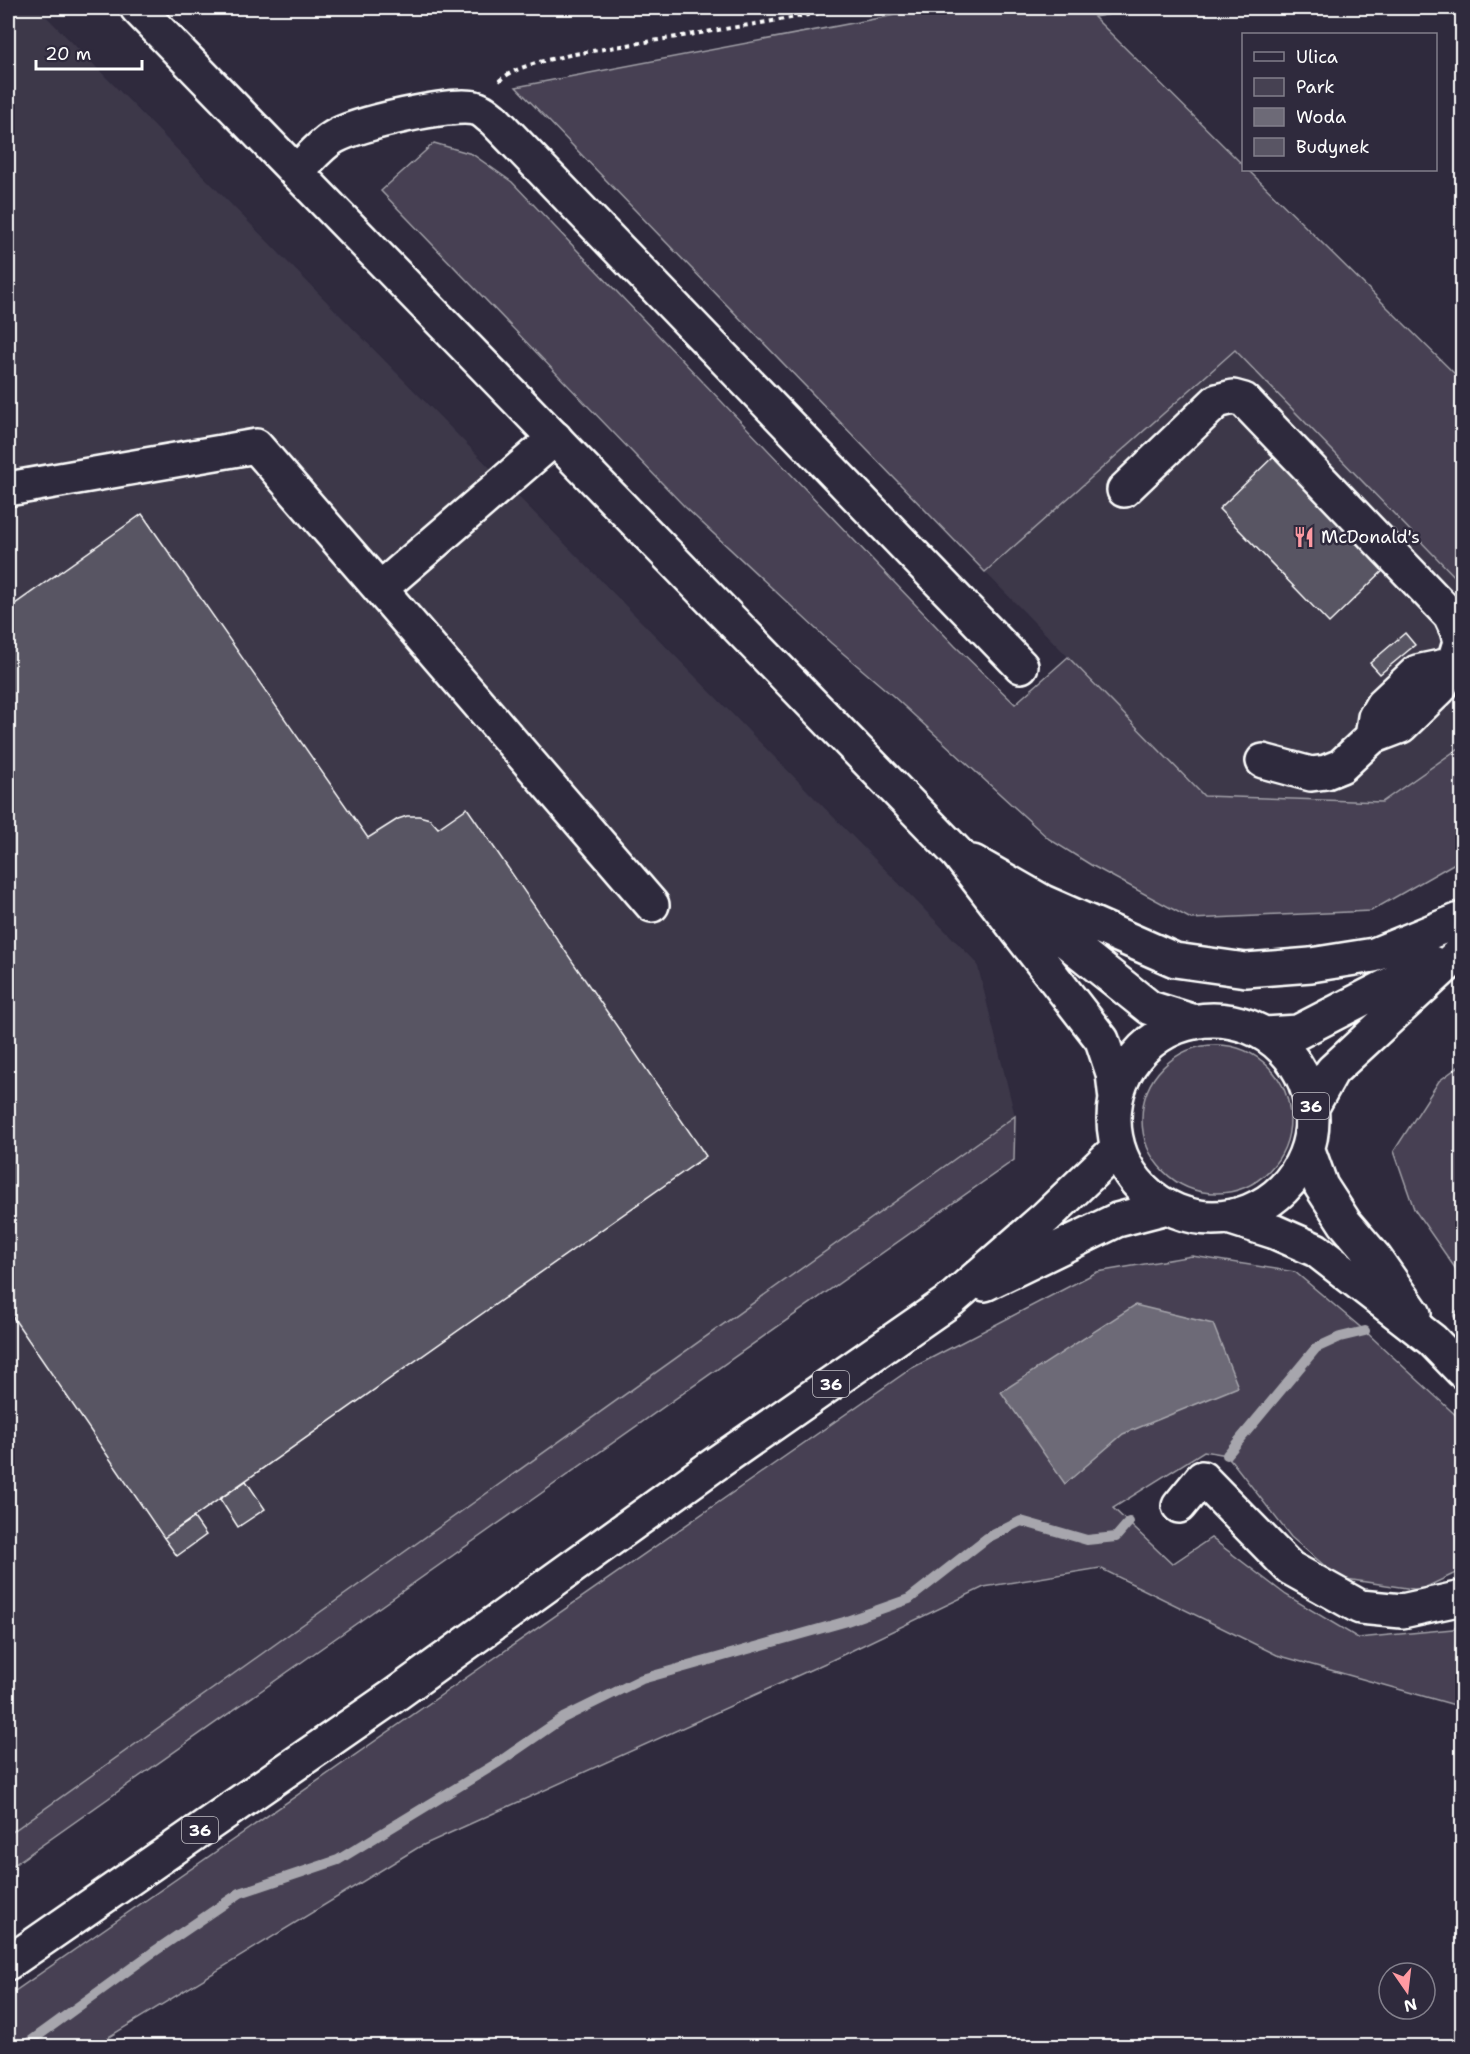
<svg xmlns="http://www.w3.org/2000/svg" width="1470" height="2054" font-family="'Shantell Sans',sans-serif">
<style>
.built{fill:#3c3749}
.green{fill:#464152;stroke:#a2a0a8;stroke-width:1.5}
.water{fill:#6d6a77;stroke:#a7a6ad;stroke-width:1.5}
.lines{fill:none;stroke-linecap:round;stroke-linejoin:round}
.stream{stroke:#a7a6ad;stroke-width:10}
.building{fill:#595564;stroke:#fff;stroke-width:1.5}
.minor-casing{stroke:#fff;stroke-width:38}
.major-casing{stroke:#fff;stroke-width:38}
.path{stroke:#fff;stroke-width:4;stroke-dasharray:4.5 4.5;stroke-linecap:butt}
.minor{stroke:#2f2a3d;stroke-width:33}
.major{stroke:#2f2a3d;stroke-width:33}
.labels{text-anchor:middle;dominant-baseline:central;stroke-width:5;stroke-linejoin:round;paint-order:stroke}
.shield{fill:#2f2a3d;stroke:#c1bfc5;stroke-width:1.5}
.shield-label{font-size:16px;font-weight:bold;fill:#fff}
.poi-label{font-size:18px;fill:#fff;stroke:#2f2a3d;text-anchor:start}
</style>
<rect width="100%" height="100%" fill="#2f2a3d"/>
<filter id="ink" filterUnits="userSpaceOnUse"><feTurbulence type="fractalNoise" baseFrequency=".0167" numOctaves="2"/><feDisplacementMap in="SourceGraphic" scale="12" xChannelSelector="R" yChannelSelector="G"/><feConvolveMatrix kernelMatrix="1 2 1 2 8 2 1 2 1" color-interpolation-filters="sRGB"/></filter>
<g filter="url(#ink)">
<!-- built -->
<path class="built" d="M8,8H38L977,963L1015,1116L8,1835Z
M1235,349L1462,584V746L1382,802L1204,796L985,572Z"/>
<!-- green -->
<path class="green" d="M932,8H1145L1094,17L1243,165L1244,170H1248L1462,381V584L1235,350L985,572L516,87Z
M434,143L472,154L512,182L955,646L1015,704L1068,657L1204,796L1382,802L1462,746V859L1371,911L1191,919L1091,865L1049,839L893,696L831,643L685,507L381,191Z
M1142 1119a74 74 0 1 1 148 0a74 74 0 1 1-148 0Z
M1462,1064V1278L1414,1209L1394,1151L1439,1081Z
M1015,1116L1014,1160L8,1869V1835Z
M1192,1256L1295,1272L1365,1331L1462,1421V1570L1420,1590L1339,1578L1291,1537L1227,1455L1204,1451L1113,1508L1172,1564L1211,1538L1286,1595L1358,1638L1453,1629L1462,1623V1707L1277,1655L1100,1568L984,1587L832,1660L419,1847L94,2046H8V1996L912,1368L1097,1272Z"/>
<!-- water -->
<path class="water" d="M1135,1305L1213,1324L1238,1387L1123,1434L1065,1484L1001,1392Z"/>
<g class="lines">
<!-- stream -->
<path class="stream" d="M1458,1315H1462
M1227,1455L1316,1348L1340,1337L1365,1331
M24,2046L152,1953L240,1893L338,1860L499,1762L563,1718L642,1679L844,1622L909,1599L987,1538L1021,1521L1087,1540L1116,1537L1129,1522"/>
</g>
<!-- building -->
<path class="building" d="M1278,452L1388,566L1329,623L1219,509Z
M142,514L368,838L398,819L407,816H419L430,819L438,828L467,808L706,1156L164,1538L8,1310V609Z
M1405,633L1415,645L1380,674L1370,663Z
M246,1481L265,1509L238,1527L220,1499Z
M194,1518L206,1535L177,1556L164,1538Z"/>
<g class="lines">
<defs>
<path id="minor" d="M296,172C308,161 320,145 334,137C356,124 451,102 475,108C482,109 488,116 494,120L1021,666
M555,438L380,589L652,905
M8,489L256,446L380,589
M1124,490L1217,401L1233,397L1244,400L1450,615L1457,630L1460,642L1456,655L1439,689L1401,726L1372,737L1341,766L1326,772L1311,774L1263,761
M1372,737L1375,717L1382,705L1417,672L1450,665
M1179,1506L1202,1478L1290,1568L1360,1607L1402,1611L1462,1598"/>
<path id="major" d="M137,8L958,854L1102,1040L1113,1073L1116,1099
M973,862L1043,902L1175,960L1246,970L1311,965L1374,955L1462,919
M1025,908L1150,1008L1195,1022
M1114 1119a99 99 0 1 1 198 0a99 99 0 1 1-198 0Z
M1265,1034L1298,1032L1432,963
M1312,1107L1332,1071L1462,951
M1308,1150L1321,1186L1345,1223L1375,1258L1414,1314
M1228,1217L1275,1232L1316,1250L1432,1340L1462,1371
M985,1284L1117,1220L1167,1207
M8,1963L392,1697L711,1467L951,1300L1046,1217L1118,1148"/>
</defs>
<!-- minor casing -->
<use href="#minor" class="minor-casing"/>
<!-- major casing -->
<use href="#major" class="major-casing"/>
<!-- path -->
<path class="path" d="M499,81C519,64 549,60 574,54L851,8"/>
<!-- minor -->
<use href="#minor" class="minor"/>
<!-- major -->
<use href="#major" class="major"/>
</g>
</g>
<!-- icons -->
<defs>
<symbol id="restaurant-bare" viewBox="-9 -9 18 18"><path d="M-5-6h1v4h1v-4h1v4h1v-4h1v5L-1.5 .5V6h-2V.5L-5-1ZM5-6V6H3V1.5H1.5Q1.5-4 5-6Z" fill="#ff9aa2" stroke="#2f2a3d" stroke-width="2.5" paint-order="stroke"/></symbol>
</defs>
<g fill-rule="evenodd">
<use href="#restaurant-bare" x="1289" y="522" width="30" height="30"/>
</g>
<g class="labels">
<!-- shield labels -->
<g class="shield">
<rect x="1293" y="1093" width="36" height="26" rx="4.5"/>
<rect x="813" y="1371" width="36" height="26" rx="4.5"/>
<rect x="182" y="1817" width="36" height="26" rx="4.5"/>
</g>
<g class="shield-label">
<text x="1311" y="1106">36</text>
<text x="831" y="1384">36</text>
<text x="200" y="1830">36</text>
</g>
<!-- poi labels -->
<g class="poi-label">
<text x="1321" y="537">McDonald's</text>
</g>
</g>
<!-- margin -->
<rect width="1470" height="2054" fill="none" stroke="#2f2a3d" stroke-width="30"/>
<rect x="15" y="15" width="1440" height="2024" fill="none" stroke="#fff" stroke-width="2" filter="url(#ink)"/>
<!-- legend -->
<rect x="1242" y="33" width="195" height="138" fill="#2f2a3d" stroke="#827f8b" stroke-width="1.5"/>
<rect x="1254" y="52" width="30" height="9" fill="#2f2a3d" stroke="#827f8b" stroke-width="1.5"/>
<text x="1296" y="63" font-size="18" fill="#ffffff">Ulica</text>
<rect x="1254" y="78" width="30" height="18" fill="#464152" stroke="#827f8b" stroke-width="1.5"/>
<text x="1296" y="93" font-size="18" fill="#ffffff">Park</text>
<rect x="1254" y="108" width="30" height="18" fill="#6d6a77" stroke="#827f8b" stroke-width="1.5"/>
<text x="1296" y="123" font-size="18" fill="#ffffff">Woda</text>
<rect x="1254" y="138" width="30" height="18" fill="#595564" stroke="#827f8b" stroke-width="1.5"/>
<text x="1296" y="153" font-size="18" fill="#ffffff">Budynek</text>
<!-- north arrow -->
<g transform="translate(1407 1991) rotate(166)"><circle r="28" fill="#2f2a3d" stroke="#827f8b" stroke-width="1.5"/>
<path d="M0-4.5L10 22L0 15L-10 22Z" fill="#ff9aa2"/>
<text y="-9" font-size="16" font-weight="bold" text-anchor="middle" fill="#ffffff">N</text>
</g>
<!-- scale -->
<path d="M36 60v9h106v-9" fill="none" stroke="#ffffff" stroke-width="3"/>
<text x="45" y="60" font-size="18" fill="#ffffff" stroke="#2f2a3d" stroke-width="4.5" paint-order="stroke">20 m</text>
</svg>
